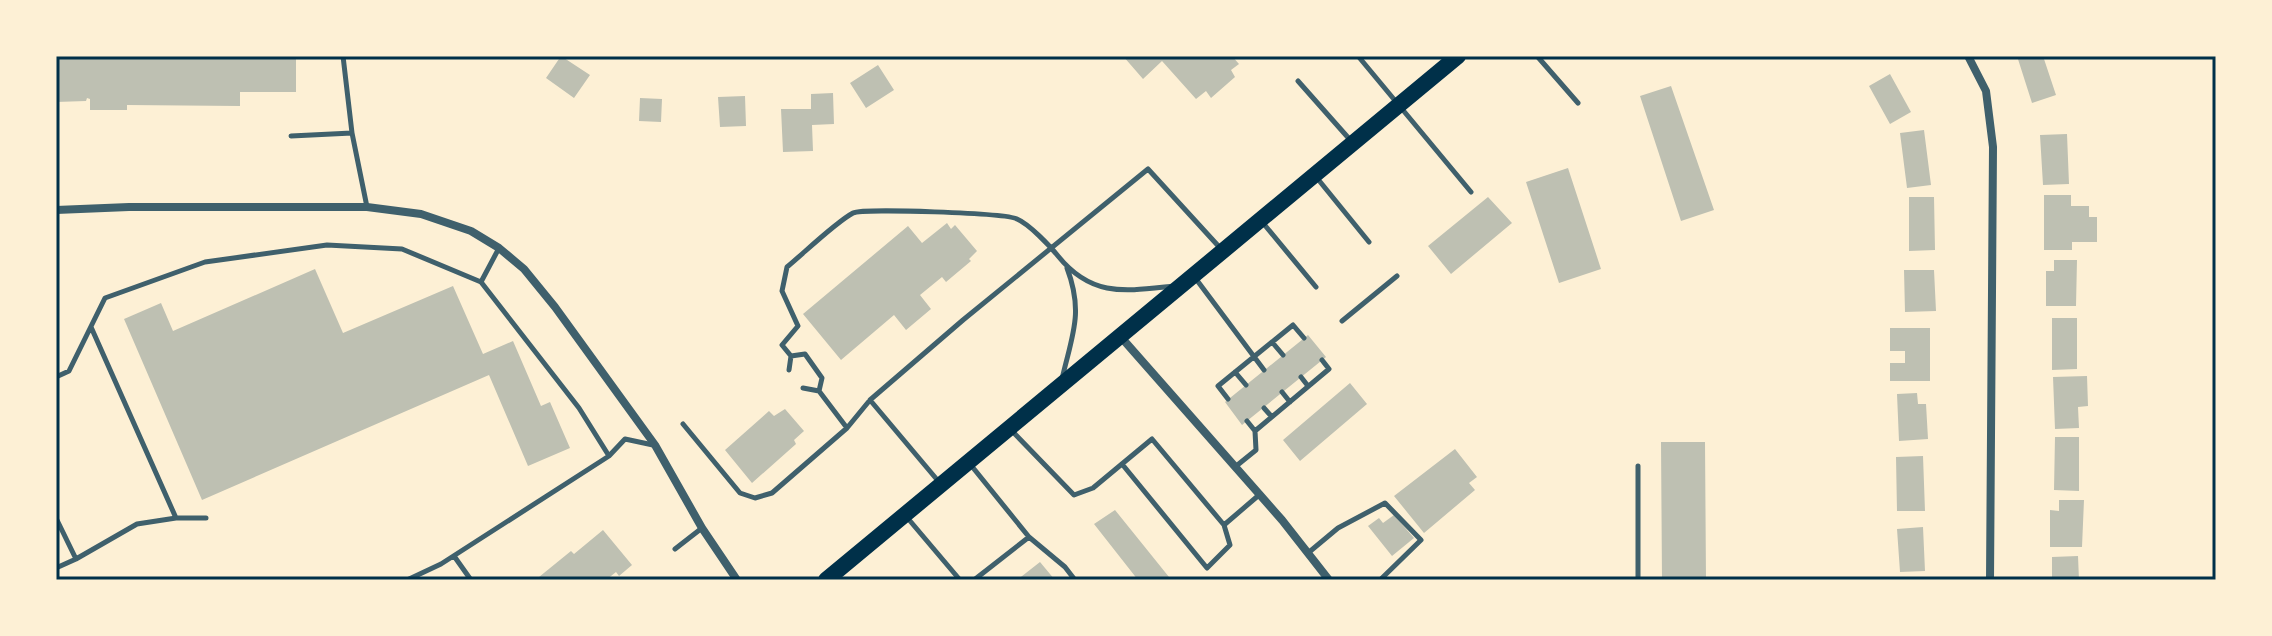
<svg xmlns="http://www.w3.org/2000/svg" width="2272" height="636" font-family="'Alegreya Sans',sans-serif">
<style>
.building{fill:#bec0b2}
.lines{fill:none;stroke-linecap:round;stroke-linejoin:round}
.service{stroke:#3f606c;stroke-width:5}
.minor{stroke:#3f606c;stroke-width:8}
.primary{stroke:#003049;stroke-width:16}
.neatline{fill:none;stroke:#003049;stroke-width:3}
</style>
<rect width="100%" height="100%" fill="#fdf0d5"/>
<!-- building -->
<path class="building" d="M56,56H296V92H240V106L127,105V110H90V99L87,98L86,101L56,102Z
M561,56L590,75L574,98L546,78Z
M1123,56H1232L1239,64L1231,70L1235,77L1211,98L1206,91L1196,99L1162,61L1143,79Z
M2017,56H2043L2056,95L2032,103Z
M878,65L894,90L866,108L850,83Z
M1890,74L1911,112L1890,124L1869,86Z
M1671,86L1714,210L1681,221L1640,96Z
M833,93L834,124L812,125L813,151L783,152L781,109H811V94Z
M745,96L746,126L720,127L718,97Z
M640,98L662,99L661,122L639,121Z
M1924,130L1931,185L1907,188L1900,133Z
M2067,134L2069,184L2043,185L2040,135Z
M1568,168L1601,269L1559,283L1526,182Z
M2044,195H2071V206H2089V217H2097V242H2072V250H2044Z
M1488,197L1512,223L1451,274L1428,246Z
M1909,197H1934L1935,250L1909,251Z
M947,223L951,229L955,225L977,251L969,259L971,261L946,282L942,277L920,295L931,309L906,330L894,315L841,360L803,314L908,226L922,243Z
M2054,260H2077L2076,306H2046V271H2054Z
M315,269L343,333L453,286L483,354L513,341L541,406L550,402L570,448L528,466L489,375L202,500L124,319L161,303L173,331Z
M1904,270H1934L1936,311L1905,312Z
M2052,318H2077V369L2052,370Z
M1890,328H1930V381H1890V363H1905V351H1890Z
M1308,335L1326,357L1242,425L1225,402Z
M2087,376L2088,406L2078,407L2079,428L2055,429L2053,377Z
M1350,383L1367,404L1300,461L1283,440Z
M1917,393L1918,404H1926L1928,439L1899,441L1897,394Z
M785,409L804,431L794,440L796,444L752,483L725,450L769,411L774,416Z
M2055,437H2079V491L2054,490Z
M1661,442H1705L1706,580H1662Z
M1455,449L1477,477L1469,483L1475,490L1424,533L1394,496Z
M1923,456L1925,511H1897L1896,457Z
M2059,500H2084L2082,547H2050V510L2059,511Z
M1115,510L1169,577L1165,580H1138L1094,524Z
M1394,515L1414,538L1392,556L1368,526L1379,518L1383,523Z
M1923,527L1925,571L1900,572L1897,529Z
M603,530L632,565L619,576L616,572L606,580H541L539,577L571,551L574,554Z
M2078,556L2079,580H2052V557Z
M1040,562L1055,580H1017Z"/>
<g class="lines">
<!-- service -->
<path class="service" d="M343,56L352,133L367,207
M1358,56L1471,192
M1537,56L1578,103
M1298,81L1352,142
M291,136L352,133
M1317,178L1369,242
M1263,223L1316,287
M1196,279L1264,370
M481,282L499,248
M1342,321L1397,276
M91,327L176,518
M1272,342L1283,355
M791,356L805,354L822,378L819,391
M789,370L791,356L782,345L798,326L782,291L787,267C804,253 836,222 853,213C863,208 1006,213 1017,219C1029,224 1050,246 1058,256C1092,298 1126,291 1174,286
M1235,372L1246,385
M56,377L69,371L105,298L205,262L327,245L402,249L481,282L579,408L609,456L625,439L653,445
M1301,377L1308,386
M1062,379C1072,335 1084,313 1067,268
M803,388L819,391L847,428
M1282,392L1290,402
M1228,399L1218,386L1293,325L1304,338
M870,400L939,482
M1264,408L1272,417
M1247,421L1255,431
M683,424L740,493L755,498L772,493L847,428L870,400L963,320L1148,169L1222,250
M1013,432L1074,495L1093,488L1152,439L1224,525L1259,495
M970,464L1029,537L974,580
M1122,464L1207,568L1230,545L1224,525
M1638,466V580
M1235,467L1256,450L1255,431L1329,369L1322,360
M905,515L960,580
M56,518L76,559L56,568
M1029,537L1065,567L1075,580
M675,549L702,528
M1308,553L1338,528L1385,503L1421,540L1380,580
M454,556L471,580
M76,559L137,524L176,518H206
M407,580L441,564L609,456"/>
<!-- minor -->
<path class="minor" d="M1968,56L1986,91L1993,147L1990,580
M56,210L129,207H367L421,214L471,231L499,248L524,269L555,307L655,445L702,528L737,580
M1120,336L1282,520L1329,580"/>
<!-- primary -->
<path class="primary" d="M826,580L1458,56"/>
</g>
<!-- border -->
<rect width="2272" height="636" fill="none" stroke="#fdf0d5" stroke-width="116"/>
<rect x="58" y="58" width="2156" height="520" class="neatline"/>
</svg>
